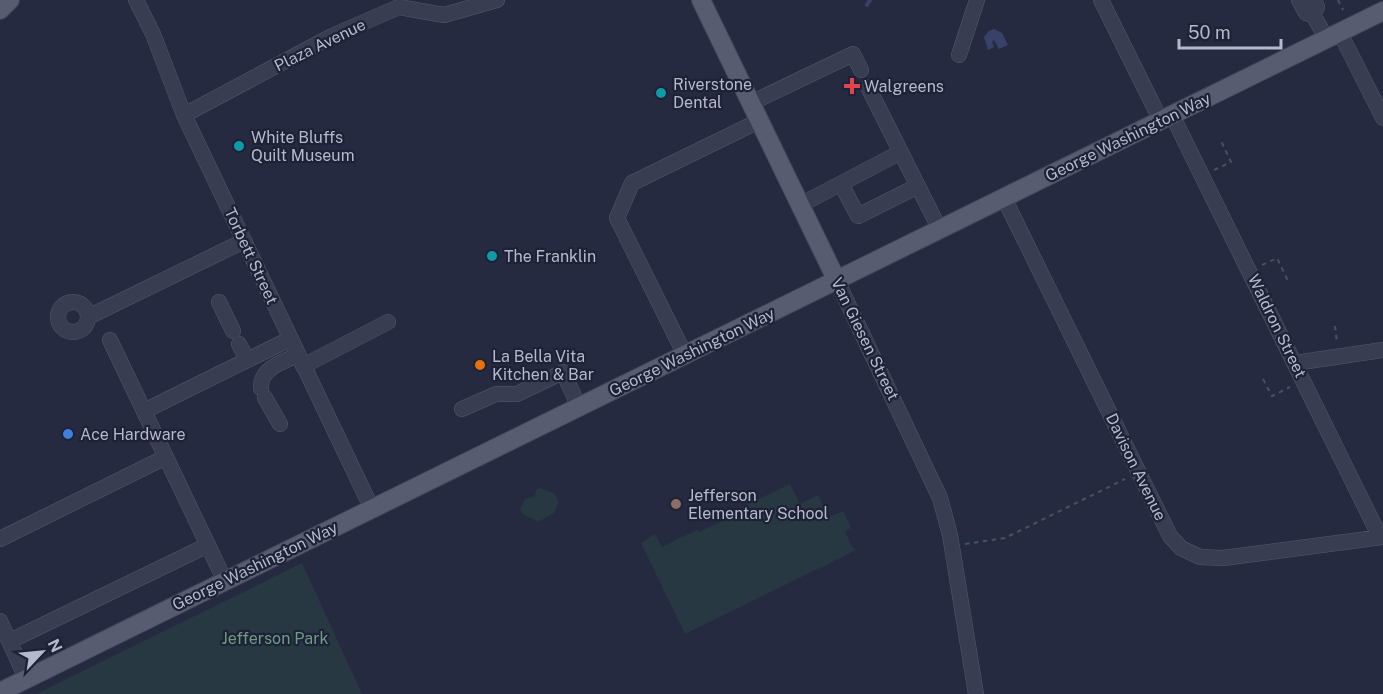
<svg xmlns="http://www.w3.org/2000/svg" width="1383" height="694" font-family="'Public Sans',sans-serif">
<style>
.green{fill:#273842}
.water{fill:#384168}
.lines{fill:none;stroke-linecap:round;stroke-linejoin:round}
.stream{stroke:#384168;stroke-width:4}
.minor-casing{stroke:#54586b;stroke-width:16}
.major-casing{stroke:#43465a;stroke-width:20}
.path{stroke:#42545c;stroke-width:2;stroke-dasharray:4.5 4.5;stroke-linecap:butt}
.minor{stroke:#393d51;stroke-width:15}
.major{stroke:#575c71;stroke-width:18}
.health-dot{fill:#e0444e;stroke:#1e2236;stroke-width:2}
.culture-dot{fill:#0f9aa8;stroke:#1e2236;stroke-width:2}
.food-dot{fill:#e8710a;stroke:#1e2236;stroke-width:2}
.shop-dot{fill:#3f7fe0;stroke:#1e2236;stroke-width:2}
.education-dot{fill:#8d6e63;stroke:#1e2236;stroke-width:2}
.labels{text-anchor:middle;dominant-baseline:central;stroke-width:4.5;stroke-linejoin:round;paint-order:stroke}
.street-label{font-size:16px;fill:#b6b9cb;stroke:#1e2236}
.poi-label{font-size:16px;fill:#b6b9cb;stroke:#1e2236;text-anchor:start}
.park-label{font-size:16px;fill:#6c9c83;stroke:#1e2236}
</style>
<rect width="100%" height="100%" fill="#252a41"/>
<!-- green -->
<path class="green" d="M790,484L800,504L818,495L829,517L843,511L851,528L845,531L852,547L856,550L685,634L641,543L655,534L662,547L697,530L699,532L733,516L732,512Z
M540,488L555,494L559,502L554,513L538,522L523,514L520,509L525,499L535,496L536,490Z
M302,563L362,694H36Z"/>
<!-- water -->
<path class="water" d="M994,29L1002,33L1008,45L999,49L994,40L992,42L994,47L988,50L984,37L989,31Z"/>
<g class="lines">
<!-- stream -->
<path class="stream" d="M867,5L870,0"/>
<defs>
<path id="minor" d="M136,0L153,34L184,115L372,509
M1101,0L1161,121
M1299,0L1306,13L1313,15L1327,39
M1313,15L1317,7L1314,0
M1340,33L1383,118
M959,55L977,0
M868,87L940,230
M751,103L853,54L861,70
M184,115L332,36L399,7L444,15L497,0
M1172,115L1380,537
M841,184L858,216L918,186
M1004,198L1170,536L1181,548L1200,557L1223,558L1383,537
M800,205L901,152
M837,281L940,498L950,535L976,694
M58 317a15 15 0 1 1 30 0a15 15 0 1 1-30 0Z
M219,302L233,331
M88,317L244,241
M110,340L225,581
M239,344L247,360
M685,355L617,218L632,183L759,121
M1295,363L1383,350
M303,366L388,322
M261,388C260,368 283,362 298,355
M265,398L280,424
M462,409L496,394H517L563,372L579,407
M144,411L290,339
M0,539L166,457
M0,621L26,678
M10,641L208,545"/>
<path id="major" d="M701,0L837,281
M0,10L10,0
M0,692L1383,11"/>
</defs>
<!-- minor casing -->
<use href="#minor" class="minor-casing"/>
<!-- major casing -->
<use href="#major" class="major-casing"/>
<!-- path -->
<path class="path" d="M1338,0L1343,10
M1214,170L1231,162L1221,141
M1262,265L1277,258L1289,283
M1335,326L1337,343
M1263,379L1272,396L1290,387
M965,544L1005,538L1125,479"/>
<!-- minor -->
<use href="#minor" class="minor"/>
<!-- major -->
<use href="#major" class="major"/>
</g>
<!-- markers -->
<path class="health-dot" d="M849 77h6v6h6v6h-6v6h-6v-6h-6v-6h6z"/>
<g class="culture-dot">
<circle cx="661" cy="93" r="6"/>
<circle cx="239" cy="146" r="6"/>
<circle cx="492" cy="256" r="6"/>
</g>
<circle class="food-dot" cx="480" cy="365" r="6"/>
<circle class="shop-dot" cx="68" cy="434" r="6"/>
<circle class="education-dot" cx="676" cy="504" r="6"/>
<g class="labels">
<!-- street labels -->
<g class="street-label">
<text transform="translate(320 45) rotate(-26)">Plaza Avenue</text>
<text transform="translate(1128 137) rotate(-26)">George Washington Way</text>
<text transform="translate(251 256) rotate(65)">Torbett Street</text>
<text transform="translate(1277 326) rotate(64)">Waldron Street</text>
<text transform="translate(865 339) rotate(64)">Van Giesen Street</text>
<text transform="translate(692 352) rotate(-26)">George Washington Way</text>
<text transform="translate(1136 467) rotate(64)">Davison Avenue</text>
<text transform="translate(255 566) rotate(-26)">George Washington Way</text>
</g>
<!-- poi labels -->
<g class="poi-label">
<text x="673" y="84">Riverstone<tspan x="673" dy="18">Dental</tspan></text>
<text x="864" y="86">Walgreens</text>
<text x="251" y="137">White Bluffs<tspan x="251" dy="18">Quilt Museum</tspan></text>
<text x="504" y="256">The Franklin</text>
<text x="492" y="356">La Bella Vita<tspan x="492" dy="18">Kitchen &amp; Bar</tspan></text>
<text x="80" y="434">Ace Hardware</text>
<text x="688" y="495">Jefferson<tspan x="688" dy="18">Elementary School</tspan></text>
</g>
<!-- park labels -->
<g class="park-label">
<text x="275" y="638">Jefferson Park</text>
</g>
</g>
<!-- north arrow -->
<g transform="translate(42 652) rotate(64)" stroke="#1e2236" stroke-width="4.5" paint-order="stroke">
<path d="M0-4.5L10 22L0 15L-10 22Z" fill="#b6b9cb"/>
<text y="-9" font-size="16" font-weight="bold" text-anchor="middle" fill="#b6b9cb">N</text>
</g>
<!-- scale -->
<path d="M1179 39v9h102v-9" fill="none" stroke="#b6b9cb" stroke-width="3"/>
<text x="1188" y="39" font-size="18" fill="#b6b9cb" stroke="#1e2236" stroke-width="4.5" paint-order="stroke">50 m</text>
</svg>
